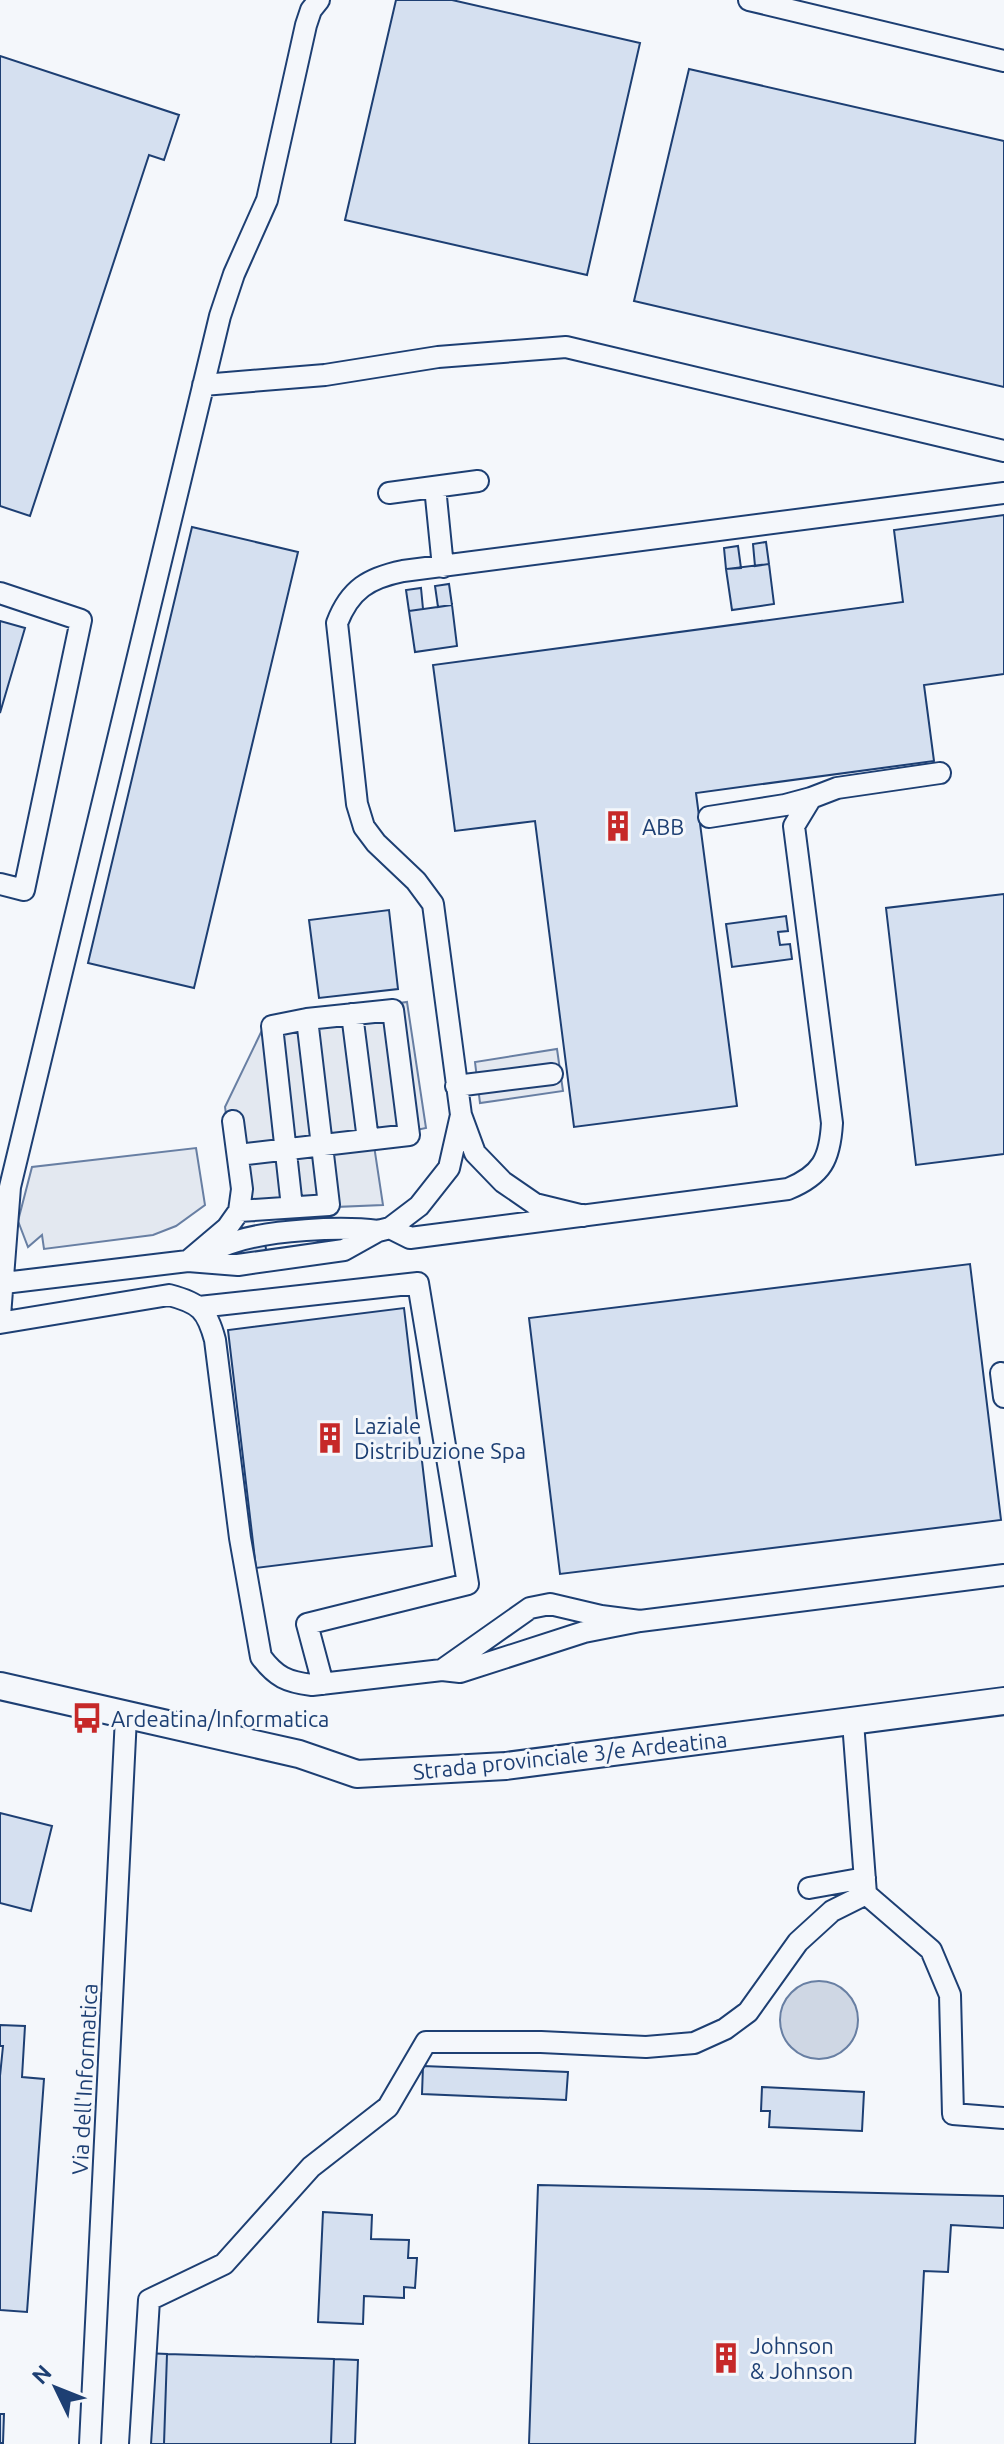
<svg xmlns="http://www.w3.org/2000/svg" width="1004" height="2444" font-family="Ubuntu,sans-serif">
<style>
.parking{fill:#e3e8f0;stroke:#687fa3;stroke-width:2}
.water{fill:#cfd7e4;stroke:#687fa3;stroke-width:2}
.building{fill:#d5e0f0;stroke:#1d3f73;stroke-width:2}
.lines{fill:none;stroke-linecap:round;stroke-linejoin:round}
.minor-casing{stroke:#1d3f73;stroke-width:24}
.major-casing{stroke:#1d3f73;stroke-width:30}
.minor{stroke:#f4f7fb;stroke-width:20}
.major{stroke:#f4f7fb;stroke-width:26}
.labels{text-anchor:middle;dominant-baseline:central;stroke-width:6;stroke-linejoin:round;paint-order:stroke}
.poi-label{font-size:22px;fill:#1d3f73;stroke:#f4f7fb;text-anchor:start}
.street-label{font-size:22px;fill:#1d3f73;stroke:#f4f7fb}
</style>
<rect width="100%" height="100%" fill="#f4f7fb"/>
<!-- parking -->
<path class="parking" d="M407,1002L426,1128L373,1139L383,1205L239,1211L225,1107L266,1022Z
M557,1049L563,1091L480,1103L475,1062Z
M196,1148L205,1205L176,1226L153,1235L44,1249L42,1235L28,1247L18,1221L32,1167Z"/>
<!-- water -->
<path class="water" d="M780 2020a39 39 0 1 1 78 0a39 39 0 1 1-78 0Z"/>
<!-- building -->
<path class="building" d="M396,0H452L640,43L587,275L345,220Z
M0,56L179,115L164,160L149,155L30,516L0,506Z
M689,69L1004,141V387L634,301Z
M1004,515V674L924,685L934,761L696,793L737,1106L574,1127L535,821L455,831L433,665L903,602L894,530Z
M192,527L298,552L194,988L88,963Z
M766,542L769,564L755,566L753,544Z
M738,546L741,568L726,569L724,548Z
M769,564L774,604L732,610L726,569Z
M449,584L452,605L438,607L435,586Z
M421,588L423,609L409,611L406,590Z
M452,605L457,646L415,652L409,611Z
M0,621L25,628L0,713Z
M1004,894V1154L916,1165L886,908Z
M389,910L398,989L319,998L309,920Z
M786,916L788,931L778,932L780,945L790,944L792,959L732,967L726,924Z
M265,1242L267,1257L242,1259L240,1244Z
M970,1264L1001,1520L560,1574L529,1318Z
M404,1308L432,1546L256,1568L228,1330Z
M0,1813L52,1826L31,1911L0,1903Z
M0,2025L25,2026L22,2077L44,2079L27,2312L0,2310V2076L3,2046H0Z
M423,2066L568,2072L566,2100L422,2094Z
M762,2087L864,2092L862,2131L769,2127L770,2111H761Z
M538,2185L1004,2196V2228L951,2225L948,2272L924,2271L915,2444H529Z
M323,2212L372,2215L371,2239L409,2240L408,2258H417L415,2288L404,2287V2298L364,2296L363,2324L318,2322Z
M144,2353L167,2354L164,2444H140Z
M167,2354L334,2359L331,2444H164Z
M334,2359L358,2360L355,2444H331Z
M0,2414H4L3,2443H0Z"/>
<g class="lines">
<defs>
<path id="minor" d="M749,0L1004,61
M203,385L325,375L438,357L566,347L1004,451
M435,487L443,567
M389,493L478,481
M0,593L81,620L24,890L0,884
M709,817L785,805L811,798
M352,1014L368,1140
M456,1086L552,1074
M238,1155L409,1135L393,1010L307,1019
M239,1211L329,1205L307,1019L272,1026L292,1207
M584,1216L535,1204L503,1182L475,1153L461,1115L433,904L416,881L376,843L364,827L357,804L337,623C350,589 369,578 403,571L1004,493
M390,1228L419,1206L449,1168L461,1115
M378,1231C341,1226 270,1230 234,1242C218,1247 203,1255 188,1261L238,1265L344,1250L378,1231L390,1228L410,1238L788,1189C822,1175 830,1159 832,1123L794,826L811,798L837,788L940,773
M4,1283L188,1261L227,1228L239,1211L242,1189L233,1121
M199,1307L418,1283L468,1584L307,1624L323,1684
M0,1316L10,1187L220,316L234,274L267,200L306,25L311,10L319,0
M0,1323L169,1295C200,1303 207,1310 215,1340L240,1538L261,1657C276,1677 287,1682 312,1685L442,1670
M1001,1373L1004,1397
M640,1621L601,1616L550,1604L530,1608L442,1670L460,1672L584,1632L640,1621L1004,1575
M809,1888L865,1878
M866,1894L931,1950L950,1995L953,2114L1004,2118
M90,2444L126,1717
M140,2444L149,2300L224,2264L311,2167L388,2107L426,2042H541L646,2047L694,2043L725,2029L748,2012L798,1942L832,1911L866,1894L853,1722"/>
<path id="major" d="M0,1686L299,1754L357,1774L506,1766L1004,1701"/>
</defs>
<!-- minor casing -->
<use href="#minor" class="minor-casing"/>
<!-- major casing -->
<use href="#major" class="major-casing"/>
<!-- minor -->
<use href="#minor" class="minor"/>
<!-- major -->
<use href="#major" class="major"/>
</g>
<!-- icons -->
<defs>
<symbol id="building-bare" viewBox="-9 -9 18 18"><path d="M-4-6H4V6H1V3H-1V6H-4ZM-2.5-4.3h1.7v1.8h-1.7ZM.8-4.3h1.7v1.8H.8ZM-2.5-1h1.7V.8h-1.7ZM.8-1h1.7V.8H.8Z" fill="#c62828" stroke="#f4f7fb" stroke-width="2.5" paint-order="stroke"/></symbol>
<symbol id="bus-bare" viewBox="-9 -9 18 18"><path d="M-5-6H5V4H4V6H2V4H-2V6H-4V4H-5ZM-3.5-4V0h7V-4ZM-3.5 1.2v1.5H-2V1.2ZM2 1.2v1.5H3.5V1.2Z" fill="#c62828" stroke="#f4f7fb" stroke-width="2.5" paint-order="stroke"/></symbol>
</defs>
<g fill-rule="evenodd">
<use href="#building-bare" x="596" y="804" width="44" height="44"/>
<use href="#building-bare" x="308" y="1416" width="44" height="44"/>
<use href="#bus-bare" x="65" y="1696" width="44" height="44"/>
<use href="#building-bare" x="704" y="2336" width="44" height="44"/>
</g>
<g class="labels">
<!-- poi labels -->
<g class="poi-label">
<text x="642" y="826">ABB</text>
<text x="354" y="1425">Laziale<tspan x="354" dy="25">Distribuzione Spa</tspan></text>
<text x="111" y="1718">Ardeatina/Informatica</text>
<text x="750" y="2345">Johnson<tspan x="750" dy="25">&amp; Johnson</tspan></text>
</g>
<!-- street labels -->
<g class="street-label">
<text transform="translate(570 1755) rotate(-6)">Strada provinciale 3/e Ardeatina</text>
<text transform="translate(84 2079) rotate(-87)">Via dell'Informatica</text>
</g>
</g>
<!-- north arrow -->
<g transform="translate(56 2388) rotate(313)" stroke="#f4f7fb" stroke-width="6" paint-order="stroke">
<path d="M0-6L14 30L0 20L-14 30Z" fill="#1d3f73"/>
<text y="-12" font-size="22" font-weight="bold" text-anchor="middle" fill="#1d3f73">N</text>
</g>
</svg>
